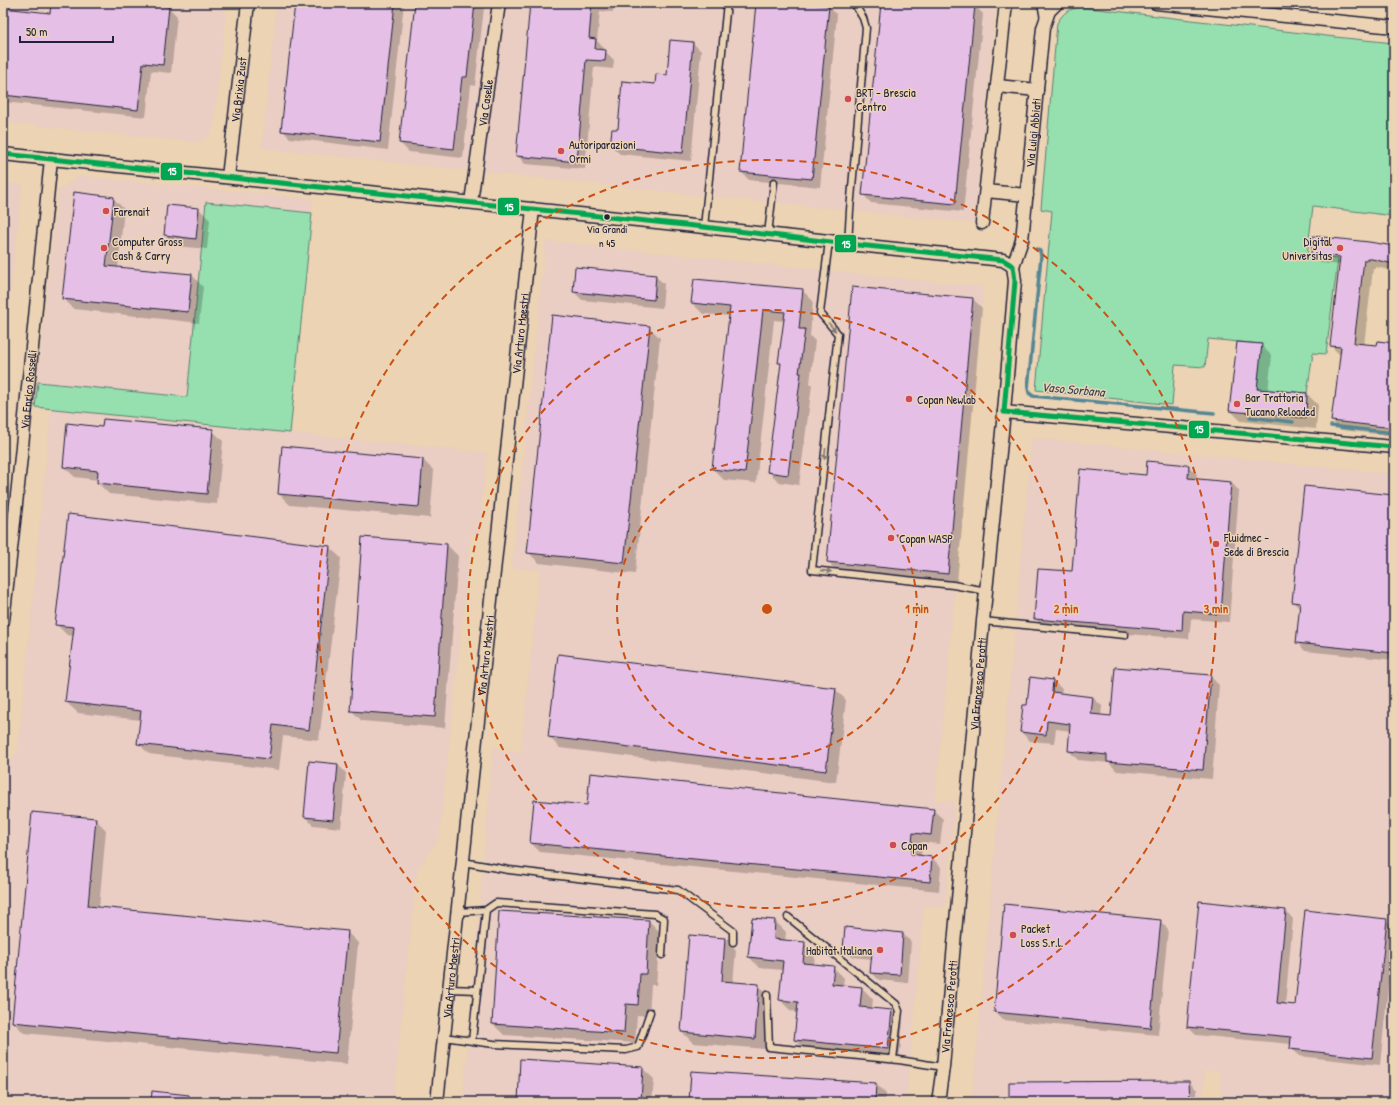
<svg xmlns="http://www.w3.org/2000/svg" width="1397" height="1105" font-family="'Patrick Hand',sans-serif">
<style>
.built{fill:#eacdc3}
.green{fill:#96dfae;stroke:#5c8074}
.shadow{fill:#0003}
.lines{fill:none;stroke-linecap:round;stroke-linejoin:round}
.stream{stroke:#558694;stroke-width:3.5}
.building{fill:#e6bfe7;stroke:#22223b}
.lane-casing{stroke:#22223b;stroke-width:9}
.street-casing{stroke:#22223b;stroke-width:15}
.lane{stroke:#ebd3b4;stroke-width:6}
.street{stroke:#ebd3b4;stroke-width:12}
.bus-1-casing{stroke:#ebd3b4;stroke-width:8}
.bus-1{stroke:#00a651;stroke-width:5}
.oneway{fill:#867a78}
.ring{fill:none;stroke:#ca5113;stroke-width:2;stroke-dasharray:7 5}
.poi-dot{fill:#d1495b;stroke:#ebd3b4;stroke-width:1.5}
.bus-dot{fill:#22223b;stroke:#ebd3b4;stroke-width:1.5}
.labels{text-anchor:middle;dominant-baseline:central;stroke-width:3;stroke-linejoin:round;paint-order:stroke}
.bus-label{font-size:11px;fill:#22223b;stroke:#ebd3b4}
.street-label{font-size:12px;fill:#22223b;stroke:#ebd3b4}
.poi-label{font-size:12px;fill:#22223b;stroke:#ebd3b4;text-anchor:start}
.water-label{font-size:13px;font-style:italic;fill:#334359;stroke:#ebd3b4}
.centre{fill:#ca5113;stroke:#ebd3b4;stroke-width:2}
.ring-label{font-size:12px;text-anchor:middle;font-weight:bold;fill:#ca5113;stroke:#ebd3b4;stroke-width:3;stroke-linejoin:round;paint-order:stroke}
.line-badge{stroke:#ebd3b4;stroke-width:1.5}
.badge-label{font-size:11px;text-anchor:middle;font-weight:bold;fill:#fff}
</style>
<rect width="100%" height="100%" fill="#ebd3b4"/>
<filter id="ink" filterUnits="userSpaceOnUse"><feTurbulence type="fractalNoise" baseFrequency=".025" numOctaves="2"/><feDisplacementMap in="SourceGraphic" scale="8" xChannelSelector="R" yChannelSelector="G"/><feConvolveMatrix kernelMatrix="1 2 1 2 8 2 1 2 1" color-interpolation-filters="sRGB"/></filter>
<g filter="url(#ink)">
<!-- built -->
<path class="built" d="M3,3H227L213,128L208,136L201,141L194,142L3,122Z
M277,3H996L974,223L700,195L262,148Z
M79,176L313,199L290,433L487,453L479,534H471L439,839L417,869L393,1102H3V786L5,768L18,751L51,409L35,407L58,192Z
M3,183L22,184L3,361Z
M546,241L983,287L935,800L955,802L945,908L924,906L906,1102H463L493,748L521,752L540,570L512,568Z
M1032,438L1394,474V1102H1221L1220,1071L1204,1070L1203,1102H972Z"/>
<!-- green -->
<path class="green" d="M1081,7L1335,37L1394,43V216L1313,206L1307,256L1338,259L1326,354L1313,353L1307,393L1257,389L1261,344L1208,339L1205,367L1175,365L1172,405L1036,390L1052,211L1041,209L1057,23C1064,12 1068,9 1081,7Z
M206,202L312,213L290,433L35,407L38,382L187,397Z"/>
<!-- shadow -->
<path class="shadow" d="M52,3H105L150,8H169L177,16L171,73L151,71L146,117L3,102V9L51,14Z
M296,3H404L388,150L290,138L282,130Z
M416,3H489V8H484L475,86L471,85L463,158L409,152L400,143Z
M531,3H613V12L600,11L597,41L604,48V51H605L614,60L613,69L594,67L585,169L525,164L517,155Z
M757,3H790L829,7L837,15L820,187L749,180L741,172Z
M882,3H947L975,6L983,14L963,212L871,203L863,194Z
M693,43L701,51L691,161L620,154L611,146L656,85L668,76Z
M113,198L124,209L118,268L192,275L203,287L199,323L74,309L63,298Z
M168,206L199,209L210,220L207,249L176,246L165,235Z
M3,211L6,214L3,243Z
M1394,247V271L1376,267V269H1373L1364,345L1378,346L1394,344V436L1341,430L1332,421L1336,399L1340,355L1331,346L1341,265L1321,263L1312,254Z
M655,276L664,284L662,308L582,300L574,292Z
M853,288L973,299L982,308L957,582L837,571L828,562Z
M802,290L813,301L810,336L815,341L810,383L812,385L799,485L779,482L768,471L782,365L779,362L784,321L774,320L756,483L724,480L713,469L730,316L703,314L692,303Z
M649,327L660,338L635,574L539,563L528,552Z
M1261,345L1272,356L1268,391L1307,394L1318,405L1316,429L1241,421L1230,410Z
M103,428L212,430L223,441L217,504L109,494L98,483V480L75,477L64,467Z
M423,460L434,471L430,518L290,505L279,494Z
M1188,466L1197,474L1196,480L1231,482L1239,491L1229,622L1191,619L1189,639L1043,627L1035,618L1073,572L1147,476Z
M1394,496V660L1305,651L1297,642L1300,609L1293,602Z
M363,538L447,545L458,556L445,728L362,721L351,710Z
M329,547L341,558L319,740L283,736L279,770L149,754L138,743L141,720L78,713L66,702L74,636L67,635L56,624Z
M1210,676L1219,685L1212,779L1117,771L1109,763L1078,760L1069,751L1071,731L1056,729L1054,743L1030,741L1021,732L1028,706L1053,681L1062,689L1061,694L1093,698L1102,706L1101,716L1111,717Z
M835,689L846,700L836,782L560,748L549,737Z
M310,762L338,765L346,773L341,828L313,825L305,817Z
M933,810L943,819L940,844L922,842L921,857L932,858L941,867L939,891L540,852L531,843Z
M95,819L106,830L99,908L347,932L358,943L347,1064L24,1033L13,1022Z
M1285,910L1293,919L1285,1005L1295,1006L1386,920L1394,928L1380,1065L1299,1056L1291,1048V1044L1196,1035L1188,1027Z
M649,921L660,932L656,985H651L649,1016L637,1015L635,1043L504,1035L493,1024Z
M775,921L786,932L785,941L804,943L815,954L814,965L833,967L844,978L843,986L862,988L873,999L872,1009L892,1011L903,1022L899,1060L806,1051L795,1040L798,1012L791,1011L780,1000L783,970L760,968L749,957Z
M1160,921L1168,929L1158,1035L1003,1020L995,1012Z
M903,934L911,942L908,983L879,980L871,972L872,959L852,957L844,949Z
M725,939L736,950L733,983L758,985L770,996L765,1049L693,1043L682,1032Z
M642,1068L654,1079L652,1102H519Z
M692,1072L876,1084L886,1094L885,1102H690Z
M1189,1082L1197,1090V1102H1010Z"/>
<g class="lines">
<!-- stream -->
<path class="stream" d="M1036,249L1040,251L1041,256L1028,388L1029,393L1033,396L1214,413
M1250,417L1293,422
M1331,426L1394,433"/>
</g>
<!-- building -->
<path class="building" d="M51,3H114L149,7V4L169,7L163,65L143,63L138,110L3,95V8L50,13Z
M295,3H395L380,142L281,131Z
M415,3H475L467,77H462L454,149L399,143Z
M530,3H592L589,38L596,39L595,49L606,50L605,61L586,60L577,162L516,156Z
M756,3H800L829,6L812,179L740,172Z
M881,3H957L975,5L955,204L862,195Z
M670,40L693,42L683,153L610,146L612,129H618L622,81L655,84L656,74L667,75Z
M74,192L114,197L106,266L192,274L188,312L62,299Z
M167,205L199,208L196,239L164,235Z
M1313,236L1369,242L1394,246V264L1367,258V260H1364L1354,343L1377,345L1378,341L1394,343V428L1331,421L1334,398H1335L1341,347L1330,346L1340,257L1311,254Z
M575,267L656,275L654,300L573,292Z
M694,279L803,289L799,329H805L799,373H801L788,475L767,472L781,363H778L785,312L763,310L745,473L712,469L730,307L691,303Z
M852,287L973,298L948,574L827,562Z
M552,315L650,326L624,563L527,553Z
M1237,342L1262,344L1257,389L1307,393L1306,418L1229,411Z
M103,419L213,429L207,494L97,483L98,471L63,467L67,423L102,427Z
M282,446L423,459L419,507L278,494Z
M1147,461L1189,465L1188,478L1231,482L1221,614L1183,611L1182,631L1034,619L1038,569L1072,571L1080,469L1146,475Z
M1304,486L1394,495V653L1296,643L1300,603L1292,602Z
M68,514L330,546L309,730L273,725L269,759L137,744L141,711L65,702L74,627L55,625Z
M362,537L447,544L435,717L350,711Z
M558,654L836,688L826,771L548,737Z
M1115,667L1211,675L1203,770L1107,762V755L1068,751L1070,724L1047,721L1046,735L1020,732L1023,705H1027L1030,677L1053,680L1052,692L1093,697L1091,714L1111,716Z
M309,761L338,764L333,820L304,817Z
M590,773L934,809L931,835L913,833L911,854L932,857L930,882L530,843L534,800L587,805Z
M32,812L96,818L88,906L348,931L336,1053L12,1022Z
M1199,901L1286,910L1277,1003L1295,1005L1305,910L1387,919L1372,1058L1290,1049L1291,1037L1187,1027Z
M1004,904L1161,920L1150,1028L994,1012Z
M499,911L649,920L646,974H640L638,1005L626,1004L624,1033L492,1024Z
M752,918L775,920L774,939L805,942L803,963L834,966L832,984L862,987L860,1007L892,1010L888,1049L794,1040L798,1002L779,1000L783,961L748,957Z
M845,927L903,933L900,975L870,973L872,952L843,949Z
M689,935L725,938L722,981L759,984L755,1039L681,1032Z
M520,1059L643,1067L641,1102H518Z
M691,1071L876,1083L875,1102H689Z
M1189,1081L1190,1102H1009V1082Z
M152,1091L189,1095V1102H151Z"/>
<g class="lines">
<defs>
<path id="lane" d="M1041,3L1044,19
M704,227L727,3
M768,234L774,182
M829,241L820,313L838,334L812,570L953,585L987,591
M848,244L850,210L866,28L863,18L854,3
M983,621L1125,635
M463,862L509,870L678,890L733,931V942
M458,912L486,910L496,903L655,914L664,919L662,955
M788,917L896,1004L899,1011L893,1059
M450,989L477,990
M767,995L769,1047L899,1060L943,1067
M444,1037L494,1044L626,1050L638,1047L650,1012
M472,1041L486,910"/>
<g id="street">
<path d="M1156,3L1394,27"/>
<path d="M997,86L1037,90"/>
<path d="M3,154L704,227L829,241L848,244L1003,260L1013,266"/>
<path id="s1" d="M228,177L248,3"/>
<path d="M986,191L1027,195"/>
<path id="s2" d="M471,202L499,3"/>
<path d="M982,223L1006,3"/>
<path d="M1004,412L1394,447"/>
<path id="s3" d="M3,621L18,486L51,159"/>
<path id="s4" d="M437,1102L533,209"/>
<path id="s5" d="M938,1102L943,1067L983,621L1004,412L1015,281L1013,266L1022,240L1043,28L1049,11L1057,3"/>
</g>
</defs>
<!-- lane casing -->
<use href="#lane" class="lane-casing"/>
<!-- street casing -->
<use href="#street" class="street-casing"/>
<!-- lane -->
<use href="#lane" class="lane"/>
<!-- street -->
<use href="#street" class="street"/>
<defs>
<path id="bus-1" d="M3,154L704,227L848,244L1003,260L1013,266
M1004,412L1394,447
M1004,412L1015,281L1013,266"/>
</defs>
<!-- bus-1 casing -->
<use href="#bus-1" class="bus-1-casing"/>
<!-- bus-1 -->
<use href="#bus-1" class="bus-1"/>
</g>
<!-- one-way arrows -->
<defs><path id="oneway-solid" d="M-6-.8H1V-3.2L6.5 0L1 3.2V.8H-6Z"/></defs>
<g class="oneway">
<use href="#oneway-solid" transform="translate(832 327) rotate(49)"/>
<use href="#oneway-solid" transform="translate(825 454) rotate(96)"/>
<use href="#oneway-solid" transform="translate(826 571) rotate(6)"/>
</g>
</g>
<!-- distance rings -->
<g class="ring">
<circle cx="767" cy="609" r="150"/>
<circle cx="767" cy="609" r="299"/>
<circle cx="767" cy="609" r="449"/>
</g>
<!-- markers -->
<g class="poi-dot">
<circle cx="848" cy="99" r="4"/>
<circle cx="561" cy="151" r="4"/>
<circle cx="106" cy="211" r="4"/>
<circle cx="104" cy="248" r="4"/>
<circle cx="1340" cy="248" r="4"/>
<circle cx="909" cy="399" r="4"/>
<circle cx="1237" cy="404" r="4"/>
<circle cx="891" cy="538" r="4"/>
<circle cx="1216" cy="544" r="4"/>
<circle cx="893" cy="845" r="4"/>
<circle cx="1013" cy="935" r="4"/>
<circle cx="880" cy="950" r="4"/>
</g>
<circle class="bus-dot" cx="607" cy="217" r="3.5"/>
<g class="labels">
<!-- bus labels -->
<g class="bus-label">
<text x="607" y="229">Via Grandi<tspan x="607" dy="14">n 45</tspan></text>
</g>
<!-- street labels -->
<g class="street-label">
<text stroke="none"><textPath href="#s1" startOffset="88">Via Brixia Zust</textPath></text>
<text stroke="none"><textPath href="#s2" startOffset="100">Via Caselle</textPath></text>
<text stroke="none"><textPath href="#s5" startOffset="975">Via Luigi Abbiati</textPath></text>
<text stroke="none"><textPath href="#s4" startOffset="773">Via Arturo Maestri</textPath></text>
<text stroke="none"><textPath href="#s3" startOffset="233">Via Enrico Rosselli</textPath></text>
<text stroke="none"><textPath href="#s4" startOffset="449">Via Arturo Maestri</textPath></text>
<text stroke="none"><textPath href="#s5" startOffset="420">Via Francesco Perotti</textPath></text>
<text stroke="none"><textPath href="#s4" startOffset="125">Via Arturo Maestri</textPath></text>
<text stroke="none"><textPath href="#s5" startOffset="96">Via Francesco Perotti</textPath></text>
</g>
<!-- poi labels -->
<g class="poi-label">
<text x="856" y="92">BRT - Brescia<tspan x="856" dy="14">Centro</tspan></text>
<text x="569" y="144">Autoriparazioni<tspan x="569" dy="14">Ormi</tspan></text>
<text x="114" y="211">Farenait</text>
<text x="112" y="241">Computer Gross<tspan x="112" dy="14">Cash &amp; Carry</tspan></text>
<text x="1332" y="241" text-anchor="end">Digital<tspan x="1332" dy="14">Universitas</tspan></text>
<text x="1245" y="397">Bar Trattoria<tspan x="1245" dy="14">Tucano Reloaded</tspan></text>
<text x="917" y="399">Copan Newlab</text>
<text x="1224" y="537">Fluidmec -<tspan x="1224" dy="14">Sede di Brescia</tspan></text>
<text x="899" y="538">Copan WASP</text>
<text x="901" y="845">Copan</text>
<text x="1021" y="928">Packet<tspan x="1021" dy="14">Loss S.r.l.</tspan></text>
<text x="872" y="950" text-anchor="end">Habitat Italiana</text>
</g>
<!-- water labels -->
<g class="water-label">
<text transform="translate(1073 389) rotate(5)">Vaso Sorbana</text>
</g>
</g>
<circle cx="767" cy="609" r="6" class="centre"/>
<g class="ring-label">
<text x="917" y="613">1 min</text>
<text x="1066" y="613">2 min</text>
<text x="1216" y="613">3 min</text>
</g>
<g class="line-badge">
<rect x="160" y="162" width="23" height="19" rx="4" fill="#00a651"/>
<rect x="497" y="197" width="23" height="19" rx="4" fill="#00a651"/>
<rect x="834" y="234" width="23" height="19" rx="4" fill="#00a651"/>
<rect x="1188" y="420" width="22" height="19" rx="4" fill="#00a651"/>
</g>
<g class="badge-label">
<text x="172" y="175">15</text>
<text x="509" y="211">15</text>
<text x="846" y="248">15</text>
<text x="1199" y="433">15</text>
</g>
<!-- margin -->
<rect width="1397" height="1105" fill="none" stroke="#ebd3b4" stroke-width="16"/>
<rect x="8" y="8" width="1381" height="1089" fill="none" stroke="#22223b" stroke-width="1.5" filter="url(#ink)"/>
<!-- scale -->
<path d="M20 36v6h93v-6" fill="none" stroke="#22223b" stroke-width="2"/>
<text x="26" y="36" font-size="12" fill="#22223b" stroke="#ebd3b4" stroke-width="3" paint-order="stroke">50 m</text>
</svg>
